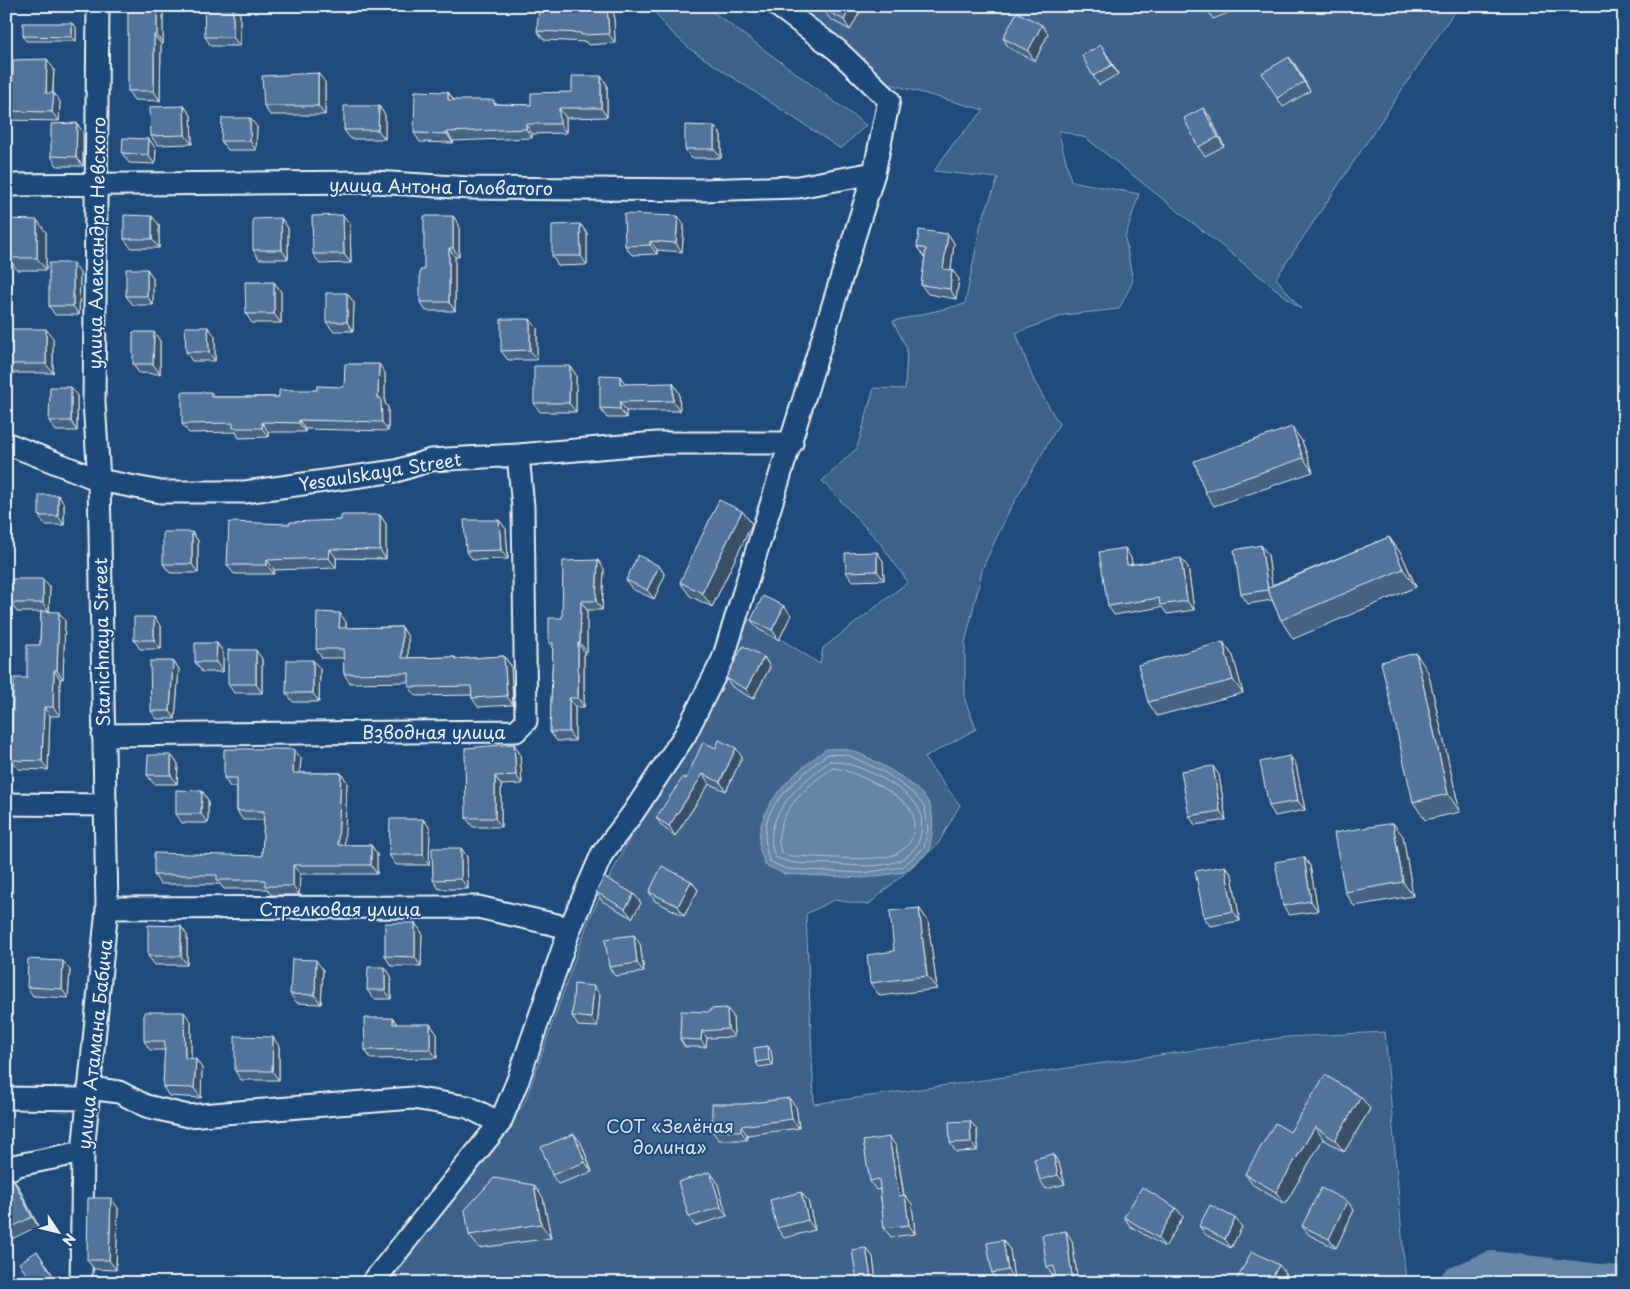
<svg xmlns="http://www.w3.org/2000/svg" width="1630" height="1289" font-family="'Playpen Sans',sans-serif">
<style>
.green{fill:#3c628c;stroke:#92aac2}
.water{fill:#6685a7;stroke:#9ab0c7}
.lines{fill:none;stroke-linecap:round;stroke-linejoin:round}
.shore{stroke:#b4c6d8;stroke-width:1}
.river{stroke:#6685a7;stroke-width:32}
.minor-casing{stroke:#e8f1f8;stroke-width:25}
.minor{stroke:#1f4a7a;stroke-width:21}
.wall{fill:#466384;stroke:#e8f1f8}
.shaded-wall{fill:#39506b;stroke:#e8f1f8}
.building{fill:#517399;stroke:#e8f1f8}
.labels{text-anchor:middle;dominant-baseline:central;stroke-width:4;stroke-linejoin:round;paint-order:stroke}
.street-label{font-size:18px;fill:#e8f1f8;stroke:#1f4a7a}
.park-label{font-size:18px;fill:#d7e3ed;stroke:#1f4a7a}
</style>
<rect width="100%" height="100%" fill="#1f4a7a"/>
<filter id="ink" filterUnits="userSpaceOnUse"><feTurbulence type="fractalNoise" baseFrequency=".02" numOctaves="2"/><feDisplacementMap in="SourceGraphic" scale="10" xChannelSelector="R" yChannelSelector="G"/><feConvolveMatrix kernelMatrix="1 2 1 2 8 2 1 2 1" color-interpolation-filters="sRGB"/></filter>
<g filter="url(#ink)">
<!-- green -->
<path class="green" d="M650,6H705L866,125L841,149L690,49L667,28Z
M768,6H1458L1276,278L1301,309L1086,138L1058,130L1071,181L1139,194L1125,238L1133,281L1119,309L1064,315L1016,333L1033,379L1059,424L1009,511L983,567L965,643V700L976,729L924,758L960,805L938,844L868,905L834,900L806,914L814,1104L1287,1037L1385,1032L1406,1283H389L525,1102L589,919L639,819L695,741L749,619L820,664L823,648L908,582L880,543L822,481L857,448L874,388L905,389L907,349L893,321L965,304L981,223L998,178L934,171L953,144L984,110L861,76Z"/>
<!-- water -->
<path class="water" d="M826,749C834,749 842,748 849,750C868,755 925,787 930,806C935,821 932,836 929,851L904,872L863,878L785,874L765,865C763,858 759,849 759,842C759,801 796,772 826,749Z"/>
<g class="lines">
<!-- shore -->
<path class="shore" d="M828,754L848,755L884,772L913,793L925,807L928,829L924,848L902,867L863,873L786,869L769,861C765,846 763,830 769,815C776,796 811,766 828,754Z
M830,761C855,761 904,786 918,807C923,815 922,829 920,837C918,847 908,858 898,861C879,868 854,866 834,864C814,863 793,866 775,857C759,817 801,782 830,761Z
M833,768C851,769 904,795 912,812C915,817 914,828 913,834C912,842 904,850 896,854C876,863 814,856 790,856L781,852C769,819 808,783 833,768Z"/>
<!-- river -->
<path class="river" d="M1455,1283L1492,1267L1624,1283"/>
<defs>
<path id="minor" d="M6,185L375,182L470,188L700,190L798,187L874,173
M6,443L99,480L161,492H245L396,471L431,460L518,455L657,443H792
M103,735L516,731L526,721L523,507L518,455
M6,804L106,805
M107,908L478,907L570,928
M89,1088L119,1092L146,1106L188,1116L413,1098L468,1107L500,1123
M6,1098L88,1099
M6,1171L18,1165L83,1152
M81,1283L83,1152L107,908L99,480L94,402L98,6
M372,1283L500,1123L518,1080L570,928L602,854L633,813L685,735L723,659L874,173L889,100L837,50L778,6"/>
</defs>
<!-- minor casing -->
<use href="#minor" class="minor-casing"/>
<!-- minor -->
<use href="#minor" class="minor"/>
</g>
<!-- wall -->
<path class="wall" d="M277,6H311V8H279Z
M863,6L850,30L830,19L823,9Z
M1205,6H1237L1232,8L1233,11L1213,19Z
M163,13V44H161L160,101L134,100L128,91Z
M240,14V46H211L205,37Z
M614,14L615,43L588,45L586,42L544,40L537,31Z
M1042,25L1048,34L1035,61L1009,48L1003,38Z
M76,27V41H26L23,36Z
M1107,55L1118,74L1099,85L1093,76Z
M1289,57L1296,66L1310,91L1283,107L1277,98Z
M54,69L53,93H54L60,102L59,121L6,120V96L13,97Z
M601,76L607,85V117L566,118V133L532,134V138L453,141V143L420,142L414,133L448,92L454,100L498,104L531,105L572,92Z
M325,82V115H270L264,106Z
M184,106L191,115L192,144L157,145L151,136Z
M379,106L385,115V139H351L344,130Z
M1203,108L1210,117L1224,146L1205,156L1198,147Z
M714,126L721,135V158H691L685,149Z
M257,127L256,150H228L221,141Z
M83,133V166H57L51,156Z
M149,139L156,149L155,164L129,163L122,153Z
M453,216L459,225V257H455V311H426L420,302L424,270Z
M281,218L288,228V259H259L253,250Z
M6,219L46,232V270H17L12,263H6Z
M350,224L351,263L320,264L313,254Z
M580,224L587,233V265L558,266L552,256Z
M159,225V248H131L124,239Z
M684,225L682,252L657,250V254L632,255L625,246Z
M948,234L954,243L951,270H952L959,279L956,299L928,294L921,285L925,257H924L917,247Z
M147,269L153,278V305H133L126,296Z
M80,273L79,315H55L49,306Z
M274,282L281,292V323H252L246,314Z
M347,293L354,303L353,331H333L326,322Z
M537,328V360H508L501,351Z
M215,336V361H192L186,352Z
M53,338V373H6V344H12Z
M160,341V374L139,373L133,364Z
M570,366L576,375V412H540L534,403Z
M385,373V403L388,407V431L305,429V432H268V437L239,438L236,432L189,433L182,424L211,392L214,397H279L317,390L344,387Z
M673,383L679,393L680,411H626V418H607L600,408Z
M77,396V431H56L49,421Z
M1302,441L1313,472L1214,506L1205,492Z
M58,495L64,504V525H45L39,516Z
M742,511L752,524L712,607L690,596L680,582Z
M380,515L386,524V559L336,558V568L274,570V574H234L227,565L290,524L341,520Z
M499,520L506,529L508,559L473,560L466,551Z
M192,532L198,541V573H170L163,564Z
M1389,537L1402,555L1416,587L1293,639L1281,620L1272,600L1248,604L1241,594L1268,555L1272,585Z
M877,552L883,561L884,580L852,581L846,572Z
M1131,558L1132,564L1188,567L1194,610L1167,614L1162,607L1114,615L1108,606Z
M659,566L665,575L654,599L632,589L626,580Z
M604,569L602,610H587V652H584V707H575V741H557L550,732L553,649L549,643L562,618Z
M43,579L50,588L49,612L65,621L63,679H60V716H50L48,770L18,769L11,760L27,678L40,645L41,612H17L11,603Z
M791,615L779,640L758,629L751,620Z
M346,622V628L402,627L408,637V658L455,657L456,659L504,656L511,666L513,705L478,707L472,698V695L416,696L409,687V682L350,683L344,674V658H322L316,649Z
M161,626V649H140L134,640Z
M1223,642L1233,656L1243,693L1157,716L1148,702Z
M217,643L223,652V672H202L195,662Z
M764,657L770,667L753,699L732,687L726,678Z
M262,659V693H234L228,684Z
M173,661L179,669L175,719H157L151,711Z
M320,669L319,702H293L286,693Z
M1428,672L1460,812L1425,820L1413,802Z
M514,744L520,754L522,784L501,785V827H473L466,818Z
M716,748L742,757L726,791L709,784L675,836L663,827L656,818L686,779Z
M171,755L178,764L177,784H154L147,775Z
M1290,756L1296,765L1305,810L1275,816L1269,806Z
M301,758L300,773H341L347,782L344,845H371L377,854V874H300L299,895H271L267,889H224L220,884H160L154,875L262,856L264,820H243L237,811V787H230L224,778Z
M1219,775L1226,820L1195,825L1189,816Z
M202,791L208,800V823H182L176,814Z
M423,819L430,828L429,865H396L389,855Z
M1403,836L1413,896L1354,906L1345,892Z
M461,848L467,857L468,889H439L433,880Z
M1304,857L1310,866L1318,911L1289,915L1283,906Z
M1225,866L1232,875L1240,921L1210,926L1204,917Z
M691,881L698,890L684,916L655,901L649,892Z
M596,892L634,894L641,903L632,918L602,901Z
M919,908L928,921L937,989L880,996L870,983L894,951Z
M415,923L422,933L421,966H391L385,956Z
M187,935V965H155L148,956Z
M640,944L644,972L615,976L609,967Z
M385,967L391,976V999H374L367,990Z
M70,970L68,998L33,996L27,987Z
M323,970L321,1004L297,1003L290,994Z
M600,995L597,1027L578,1026L572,1016Z
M733,1016L734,1037L707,1038L706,1047H685L680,1039Z
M191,1021V1058L202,1068L201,1098L169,1096L163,1087L165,1050H150L144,1041Z
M430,1024L437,1034V1058L371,1059L365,1050Z
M279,1046V1080H241L235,1071Z
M771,1051L773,1065L759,1067L756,1062Z
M745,1104L796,1107L799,1128L747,1135V1140H719L712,1131Z
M1370,1109L1344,1152L1323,1139L1285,1204L1253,1185L1245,1174L1290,1132Z
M977,1130V1151L956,1152L950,1143Z
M889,1137L896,1146L904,1195L912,1204L915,1234L891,1237L884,1228L880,1189L876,1190L870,1181Z
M581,1143L592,1172L558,1184L552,1175Z
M1053,1154L1059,1164L1065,1184L1046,1189L1040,1180Z
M710,1172L717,1182L727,1216L695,1226L689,1217Z
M6,1179L18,1186L38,1226L12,1239L6,1230Z
M543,1198L551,1238L479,1248L469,1235Z
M808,1201L815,1230L784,1238L777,1228Z
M1347,1201L1354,1210L1336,1248L1309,1235L1302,1226Z
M118,1208L116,1270L94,1269L87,1260Z
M1176,1208L1183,1217L1165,1247L1130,1226L1124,1217Z
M1199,1226L1242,1227L1231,1248L1206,1235Z
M1003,1240L1010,1250L1014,1280L998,1282L992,1273Z
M1072,1241L1078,1283H1056L1055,1276H1053L1047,1267Z
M866,1248L873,1257L876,1283H859L857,1280Z
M37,1251L58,1283H32Z"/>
<!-- shaded-wall -->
<path class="shaded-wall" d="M157,6H159L163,13V44L157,35Z
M233,6H234L240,14V46L233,37Z
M607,6H609L614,14L615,43L609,34Z
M851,6H863L850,30L844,20Z
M72,23L76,27V41L72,37Z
M1042,25L1048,34L1035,61L1028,51Z
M154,35L161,44L160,101L154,91Z
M1101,45L1107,55L1118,74L1112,65Z
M1289,57L1296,66L1310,91L1304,82Z
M47,59L54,69L52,102L46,93Z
M318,73L325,82V115L318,106Z
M601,76L607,85V117L601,108Z
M448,92L455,102L448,100Z
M54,93L60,102L59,121L52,112Z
M184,106L191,115L192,144L185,135Z
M379,106L385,115V139L378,130Z
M559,108L566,118V133L560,124Z
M1203,108L1210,117L1224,146L1218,137Z
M250,118L257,127L256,150L250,141Z
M77,123L83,133V166L76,157Z
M526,124L532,134V138L526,129Z
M714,126L721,135V158L714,149Z
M447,132L453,141V143L447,134Z
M149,139L156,149L155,164L148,155Z
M343,215L350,224L351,263L344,254Z
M152,216L159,225V248L152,239Z
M453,216L459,225V257L453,248Z
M678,216L684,225L682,252L676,243Z
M281,218L288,228V259L282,250Z
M37,220L46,232V270L37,258Z
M580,224L587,233V265L581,256Z
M948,234L954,243L950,278L943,269Z
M650,241L657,250V254L650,245Z
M449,248L455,257V311L449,302Z
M73,263L80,273L79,315L73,306Z
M147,269L153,278V305L147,296Z
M952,270L959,279L956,299L950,289Z
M274,282L281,292V323L274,314Z
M347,293L354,303L353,331L347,322Z
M530,319L537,328V360L530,350Z
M208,327L215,336V361L209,352Z
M46,329L53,338V373L46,364Z
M154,332L160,341V374L153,364Z
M379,364L385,373V403L388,407V431L382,422L378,398Z
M570,366L576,375V412L569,403Z
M620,376L626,385L620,384Z
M673,383L679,393L680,411L673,401Z
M71,387L77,396V431L71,421Z
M620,402L626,411V418L620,409Z
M299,420L305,429V432L299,423Z
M262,422L268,432V437L262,428Z
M1292,427L1302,441L1313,472L1303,458Z
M58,495L64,504V525L58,516Z
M742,511L752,524L712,607L702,593Z
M380,515L386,524V559L380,550Z
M499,520L506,529L508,559L501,550Z
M192,532L198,541V573L192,564Z
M1389,537L1402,555L1416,587L1403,569Z
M1261,545L1268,555L1274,599L1268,590Z
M1125,548L1131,558L1134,574L1127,565Z
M330,549L336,558V568L329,558Z
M877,552L883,561L884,580L877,571Z
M1181,558L1188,567L1194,610L1187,601Z
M267,560L274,570V574L267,565Z
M598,560L604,569L602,610L596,601Z
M659,566L665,575L654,599L647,590Z
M43,579L50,588L49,612L43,603Z
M581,601L587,610V652L580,643Z
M784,606L791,615L779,640L772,630Z
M59,612L65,621L63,679L57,670Z
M340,613L346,622V638L339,628Z
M154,617L161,626V649L154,640Z
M402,627L408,637V667L402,658Z
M1223,642L1233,656L1243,693L1233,680Z
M217,643L223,652V672L216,662Z
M578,643L584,652V707L578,698Z
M256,650L262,659V693L256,684Z
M1416,653L1428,672L1460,812L1448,794Z
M504,656L511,666L513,705L507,696Z
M764,657L770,667L753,699L746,689Z
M313,660L320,669L319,702L313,693Z
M173,661L179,669L175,719L170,711Z
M54,670L60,679V716L53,707Z
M569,698L575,707V741L569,732Z
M44,707L50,716L48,770L42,761Z
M514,744L520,754L522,784L516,775Z
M736,748L742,757L726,791L720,782Z
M294,749L301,758L299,782L293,773Z
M171,755L178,764L177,784L171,775Z
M1290,756L1296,765L1305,810L1298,801Z
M1213,766L1219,775L1226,820L1220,811Z
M341,773L347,782L344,854L338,845Z
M703,774L709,784L675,836L669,826Z
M495,776L501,785V827L495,818Z
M202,791L208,800V823L201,814Z
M423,819L430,828L429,865L423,855Z
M1393,823L1403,836L1413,896L1403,882Z
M371,845L377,854V874L371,865Z
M461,848L467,857L468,889L461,879Z
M1304,857L1310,866L1318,911L1311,901Z
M293,865L300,874L299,895L293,886Z
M1225,866L1232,875L1240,921L1233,911Z
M691,881L698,890L684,916L678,906Z
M634,894L641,903L632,918L625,909Z
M919,908L928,921L937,989L927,976Z
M415,923L422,933L421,966L415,957Z
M181,926L187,935V965L181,956Z
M634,935L640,944L644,972L637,963Z
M316,960L323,970L321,1004L315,995Z
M63,961L70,970L68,998L62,989Z
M385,967L391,976V999L385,990Z
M594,986L600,995L597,1027L591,1018Z
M727,1008L733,1016L734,1037L728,1029Z
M184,1012L191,1021V1067L185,1058Z
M393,1018L399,1027L393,1024Z
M430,1024L437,1034V1058L430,1049Z
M702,1031L707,1038L706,1047L701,1040Z
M273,1037L279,1046V1080L272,1071Z
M768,1046L771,1051L773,1065L769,1060Z
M196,1059L202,1068L201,1098L194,1088Z
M1361,1097L1370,1109L1344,1152L1335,1140Z
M789,1098L796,1107L799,1128L792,1119Z
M970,1121L977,1130V1151L971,1142Z
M741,1126L747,1135V1140L741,1131Z
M1315,1127L1323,1139L1285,1204L1276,1192Z
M574,1134L581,1143L592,1172L585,1162Z
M889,1137L896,1146L905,1205L899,1196Z
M1053,1154L1059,1164L1065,1184L1058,1175Z
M710,1172L717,1182L727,1216L721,1207Z
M12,1177L18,1186L38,1226L32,1217Z
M534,1185L543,1198L551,1238L541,1224Z
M801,1192L808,1201L815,1230L808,1220Z
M905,1195L912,1204L915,1234L909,1225Z
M111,1198L118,1208L116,1270L109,1260Z
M1347,1201L1354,1210L1336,1248L1329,1239Z
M1176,1208L1183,1217L1165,1247L1158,1238Z
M1235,1218L1242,1227L1231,1248L1225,1239Z
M1066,1231L1072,1241L1078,1283H1073Z
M1003,1240L1010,1250L1014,1280L1008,1270Z
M866,1248L873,1257L876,1283H874L871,1278Z
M1279,1265L1286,1274L1281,1283H1269Z"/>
<!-- building -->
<path class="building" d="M128,6H157V35H154V91H128Z
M204,6H233V37H205Z
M539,6H607L609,34L581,35V33L537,31Z
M825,6H851L844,20L823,9Z
M1205,6H1215L1206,10Z
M1017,12L1042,25L1028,51L1003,38Z
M23,23H72V37L23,36Z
M1101,45L1112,65L1093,76L1082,56Z
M1289,57L1304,82L1277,98L1262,73Z
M47,59L46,93H54L52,112L6,111V96L13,97V60Z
M318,73V106H264L262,76Z
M572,76H601V108H559L560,124H526V129L447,132V134L414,133L415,91L448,92V100H494V104L531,105V93L572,92Z
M184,106L185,135L151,136L150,107Z
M344,106H379L378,130H344Z
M1203,108L1218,137L1198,147L1184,118Z
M222,118H250V141H221Z
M77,123L76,157L51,156V124Z
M685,125L714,126V149H685Z
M123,138L149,139L148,155L122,153Z
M624,214L678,216L676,243L650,241V245L625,246Z
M124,215L152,216V239H124Z
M343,215L344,254H313L312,216Z
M424,216H453V248H449V302H420V270H424Z
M281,218L282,250H253V219Z
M6,219L37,220V258H8V250H6Z
M580,224L581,256H552V225Z
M919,230L948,234L943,269L952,270L950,289L921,285L926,249L917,247Z
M49,263H73V306H49Z
M126,269H147V296H126Z
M245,282H274V314H246Z
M326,293H347V322H326Z
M501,319H530V350L501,351Z
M185,327H208L209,352H186Z
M12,329H46V364H6V344H12Z
M133,332H154L153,364H133Z
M345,364H379L378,398H381L382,422L299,420V423L262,422V428H233V423L182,424V392H211V397H279V390H317V386L344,387Z
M534,366H570L569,403H534Z
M600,375L620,376V384L673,383V401L620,402V409L600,408Z
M50,387H71V421H49Z
M1292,427L1303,458L1205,492L1194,461Z
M39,495H58V516H39Z
M719,500L742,511L702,593L680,582Z
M341,515H380V550L330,549L329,558L267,560V565H227L229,522L290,524V522L341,520Z
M464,520H499L501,550L466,551Z
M163,532H192V564H163Z
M1389,537L1403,569L1281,620L1267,588Z
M1261,545L1268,590L1241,594L1234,550Z
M1125,548L1127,565L1181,558L1187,601L1160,605L1159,598L1108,606L1099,552Z
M877,552V571L846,572L845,553Z
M638,555L659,566L647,590L626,580Z
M598,560L596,601H581L580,643H578V698H569V732H550L553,643H549V618H562L563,561Z
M11,579H43V603H11Z
M763,596L784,606L772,630L751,620Z
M41,611L59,612L57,670H54L53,707H44L42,761L11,760L14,678H27V645H40Z
M317,612L340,613L339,628L402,627V658L455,657V659L504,656L507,696L472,698L471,686L409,687V673L344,674L343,649H316Z
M134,617H154V640H134Z
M1223,642L1233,680L1148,702L1138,665Z
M195,643H217L216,662H195Z
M743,646L764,657L746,689L726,678Z
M228,650H256V684H228Z
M1416,653L1448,794L1413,802L1381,662Z
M287,660H313V693H286Z
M150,661H173L170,711H151Z
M719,740L736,748L720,782L703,774L669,826L656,818L683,777L686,779L703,742L716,748Z
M514,744L516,775L495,776V818H466L465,748Z
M224,749H294L293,773H341L338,845H371V865H293V886H265V880H217V875H154V853L262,856L264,811H237V778H224Z
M148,755H171V775H147Z
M1290,756L1298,801L1269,806L1260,762Z
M1213,766L1220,811L1189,816L1181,771Z
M176,790L202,791L201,814H176Z
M390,819H423V855H389Z
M1393,823L1403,882L1345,892L1334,833Z
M432,848H461V879L433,880Z
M1304,857L1311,901L1283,906L1275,862Z
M662,866L691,881L678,906L649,892Z
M1225,866L1233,911L1204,917L1195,871Z
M604,877L634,894L625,909L596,892Z
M1621,896H1624V956Z
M919,908L927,976L870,983L867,955L894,951L890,911Z
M385,923H415V957L385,956Z
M148,925L181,926V956H148Z
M634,935L637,963L609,967L605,939Z
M28,959L63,961L62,989L27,987Z
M292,959L316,960L315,995L290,994Z
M368,967H385V990H367Z
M574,984L594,986L591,1018L572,1016Z
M727,1008L728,1029L702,1031L701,1040L680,1039L681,1011L710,1012V1009Z
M144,1012H184L185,1058L196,1059L194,1088L163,1087L165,1041H144Z
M364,1018H393V1024H430V1049L365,1050Z
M235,1036L273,1037L272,1071H235Z
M768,1046L769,1060L756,1062L754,1048Z
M1325,1075L1361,1097L1335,1140L1315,1127L1276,1192L1245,1174L1275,1123L1290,1132Z
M789,1098L792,1119L741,1126V1131H712V1104H745Z
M970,1121L971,1142L950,1143L949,1122Z
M574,1134L585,1162L552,1175L541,1147Z
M889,1137L899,1196L905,1195L909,1225L884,1228L879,1179L870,1181L863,1141Z
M1053,1154L1058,1175L1040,1180L1034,1159Z
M710,1172L721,1207L689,1217L678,1182Z
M12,1177L32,1217L6,1230V1179Z
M494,1178L534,1185L541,1224L469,1235L465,1210Z
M1142,1187L1176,1208L1158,1238L1124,1217Z
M1321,1188L1347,1201L1329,1239L1302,1226Z
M801,1192L808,1220L777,1228L770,1200Z
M88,1198H111L109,1260H87Z
M1210,1205L1235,1218L1225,1239L1199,1226Z
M1066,1231L1073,1283H1056L1054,1266L1047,1267L1042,1235Z
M1003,1240L1008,1270L992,1273L987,1243Z
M866,1248L871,1278L857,1280L852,1250Z
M37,1251L53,1276L43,1283H32L19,1263Z
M1252,1251L1279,1265L1269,1283H1245L1237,1279Z"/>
</g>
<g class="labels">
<!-- street labels -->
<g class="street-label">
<text transform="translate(441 186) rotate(1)">улица Антона Головатого</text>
<text transform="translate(96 243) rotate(-89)">улица Александра Невского</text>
<text transform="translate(380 471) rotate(-9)">Yesaulskaya Street</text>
<text transform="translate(101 642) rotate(-91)">Stanichnaya Street</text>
<text x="434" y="731">Взводная улица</text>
<text x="340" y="908">Стрелковая улица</text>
<text transform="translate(94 1044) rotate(-84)">улица Атамана Бабича</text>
</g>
<!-- park labels -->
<g class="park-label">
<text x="670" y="1125">СОТ «Зелёная<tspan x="670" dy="21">долина»</tspan></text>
</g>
</g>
<!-- margin -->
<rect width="1630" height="1289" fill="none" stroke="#1f4a7a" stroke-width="25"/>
<rect x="12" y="12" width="1605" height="1264" fill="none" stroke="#e8f1f8" stroke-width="2" filter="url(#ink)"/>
<!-- north arrow -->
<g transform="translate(58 1232) rotate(125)" stroke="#1f4a7a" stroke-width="4" paint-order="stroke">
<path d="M0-4L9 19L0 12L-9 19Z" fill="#e8f1f8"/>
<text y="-8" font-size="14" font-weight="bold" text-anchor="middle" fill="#e8f1f8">N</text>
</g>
</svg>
